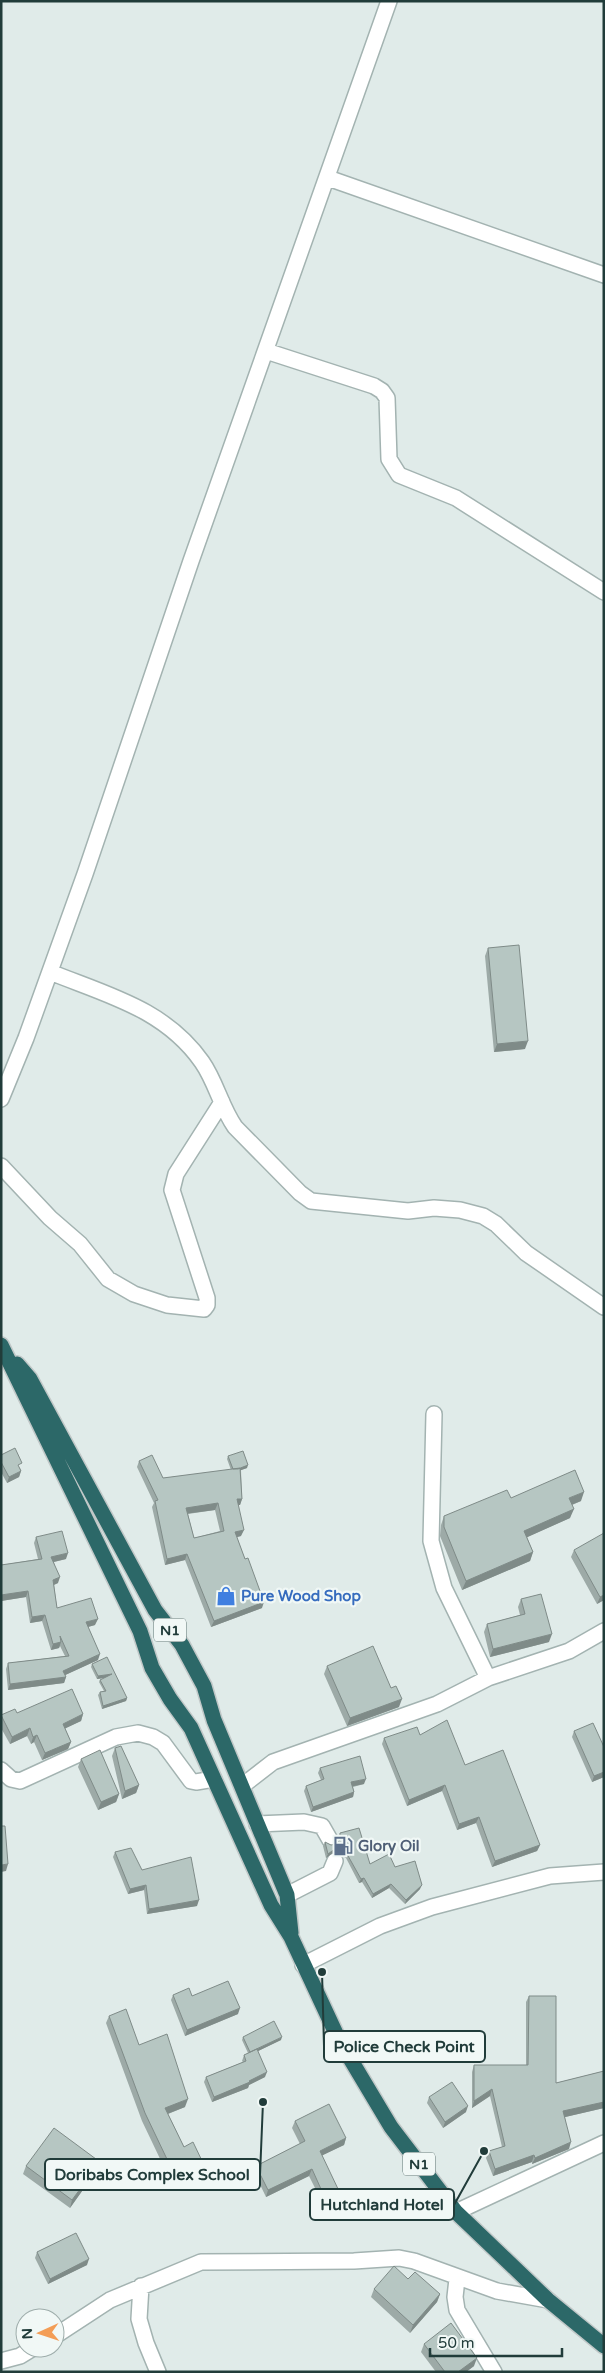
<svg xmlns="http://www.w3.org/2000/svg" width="605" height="2373" font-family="'Varela Round',sans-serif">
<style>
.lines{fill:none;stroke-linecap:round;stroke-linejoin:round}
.minor-casing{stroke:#a3b3b1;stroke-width:18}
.highway-casing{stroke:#c1c8c8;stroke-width:18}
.minor{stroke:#fff;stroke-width:15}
.highway{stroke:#2c6868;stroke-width:15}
.wall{fill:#9daaa7;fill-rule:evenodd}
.shaded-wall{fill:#7f8b88}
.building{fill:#b6c6c2;stroke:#7f8b88;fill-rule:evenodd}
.labels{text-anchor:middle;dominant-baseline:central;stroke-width:4.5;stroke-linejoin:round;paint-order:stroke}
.shield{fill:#f1f8f6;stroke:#5f7472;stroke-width:1}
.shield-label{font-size:14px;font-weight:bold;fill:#213c3a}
.shop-label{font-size:15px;font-weight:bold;fill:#366cbe;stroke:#f1f8f6;text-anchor:start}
.service-label{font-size:15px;font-weight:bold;fill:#4e5e75;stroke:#f1f8f6;text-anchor:start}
.leader{fill:none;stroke:#213c3a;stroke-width:2}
.callout-dot{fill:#213c3a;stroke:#f1f8f6;stroke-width:2}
.callout{fill:#f1f8f6;stroke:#213c3a;stroke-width:2}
.callout-label{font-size:16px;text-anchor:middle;font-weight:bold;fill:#213c3a}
</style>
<rect width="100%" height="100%" fill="#e0ebe9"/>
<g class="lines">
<defs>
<path id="minor" d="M328,178L604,275
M266,351L374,386L382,391L387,398L389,459L399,475L456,498L604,592
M50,972C107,995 165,1009 202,1062C216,1082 221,1107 235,1127L300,1193L311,1201L408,1211L434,1208L460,1210L483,1216L496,1224L526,1253L604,1307
M1,1099L26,1038L85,874L191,561L389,1
M1,1166L50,1218L80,1244L108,1279L134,1294L167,1305L204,1309L207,1305V1298L172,1190L176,1174L222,1102
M434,1414L431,1541L444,1588L488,1678
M1,1770L11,1779L20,1781L116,1737L138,1733L153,1737L163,1743L191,1781L196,1782L214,1779
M242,1786L273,1762L437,1704L488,1678L569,1651L604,1631
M257,1824L304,1822L322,1826L330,1840
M287,1895L330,1873L335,1861
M303,1965L380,1926L432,1907L550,1876L604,1872
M456,2212L604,2143
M457,2279L455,2297L457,2310L494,2372
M141,2286L139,2319L146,2343L158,2372
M55,2336L110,2300L201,2262L354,2261L399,2258L414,2261L497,2291L548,2300
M1,2361L20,2356L33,2348"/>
<path id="highway" d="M1,1345L140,1631L152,1668L170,1699L191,1728L271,1905L291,1937L339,2040L391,2127L456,2212L548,2300L604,2346
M17,1364L30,1379L155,1610L182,1645L204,1686L214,1720L287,1895L291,1933"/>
</defs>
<!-- minor casing -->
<use href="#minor" class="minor-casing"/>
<!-- highway casing -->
<use href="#highway" class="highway-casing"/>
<!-- minor -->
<use href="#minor" class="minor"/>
<!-- highway -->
<use href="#highway" class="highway"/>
</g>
<!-- wall -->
<path class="wall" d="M488,948L525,1049L494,1052L485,956Z
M1,1455L20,1468L21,1471L19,1477L7,1483L1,1472Z
M228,1456L247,1468L241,1470L242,1499L240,1505H238L241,1536L237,1537L262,1608L211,1627L185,1560L165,1565L152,1507L154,1503L137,1467L139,1461L163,1478L231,1470L227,1459ZM215,1510L220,1531L194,1538L188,1514Z
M511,1498L581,1501L572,1505L570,1518L527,1537L533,1552L530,1561L462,1590L440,1536L441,1525L444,1516Z
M36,1537L66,1559L54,1562L58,1583L54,1585L57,1608L95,1625L88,1627L98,1660L65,1675L66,1677L64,1683L8,1690L6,1669L8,1663L65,1656L60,1646L59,1648L51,1650L42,1621L30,1623L26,1597L1,1601V1565L38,1559L34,1543Z
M574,1550L604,1600L597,1604L571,1557Z
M521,1599L549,1642L490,1657L484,1632L487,1624L520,1615L518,1607Z
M92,1664L127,1698L126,1701L102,1709L98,1695L100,1692L104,1691L99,1682L100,1680L104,1678L97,1679L91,1667Z
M327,1666L391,1688L399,1707L347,1726L324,1674Z
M17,1713L83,1714L81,1721L65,1728L71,1742L68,1749L42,1760L34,1742L31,1744L27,1736L10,1744L1,1728V1715Z
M574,1731L604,1747V1777L592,1782L572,1737Z
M420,1735L465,1765L540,1845L537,1851L492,1867L476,1823L457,1830L442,1791L407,1806L382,1744L384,1738Z
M115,1748L139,1785L136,1793L122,1799L112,1756Z
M81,1759L119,1794L116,1802L98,1810L78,1767Z
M320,1768L364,1784L353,1787L354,1792L353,1797L311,1812L304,1791L306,1786L321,1780L318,1773Z
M340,1833L370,1864L395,1867L420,1889L405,1904L389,1888L372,1898L362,1882L359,1883L346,1858L334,1852L326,1858L323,1846L325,1842L331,1845L336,1844L338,1842Z
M115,1852L142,1870L197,1906L147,1914L144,1890L128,1894L113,1857Z
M173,1995L192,1996L238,2014L185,2036L171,2000Z
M529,1996L556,2083L604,2071V2108L565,2117L569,2149L532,2164V2162L493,2176L486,2158L489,2151L502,2147L490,2096L472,2108V2072L474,2065H526V2002Z
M109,2016L139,2045L185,2107L168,2114L184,2147L204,2165L201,2173L173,2186L142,2121L106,2023Z
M243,2037L281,2040L258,2051L265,2077L249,2085L248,2088L212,2102L204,2082L206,2077L243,2062L242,2061L244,2055L248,2053L242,2040Z
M429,2097L466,2112L443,2128L427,2103Z
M295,2121L346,2138L344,2145L322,2155L337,2197L323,2204L309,2176L266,2197L254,2172L256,2166L300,2144L292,2128Z
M100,2162L97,2170L70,2208L23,2174L26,2166Z
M37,2252L87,2265L48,2284L35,2258Z
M374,2289L440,2294L437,2302L410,2333L371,2297Z
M424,2344L474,2366L466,2372H436L421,2352Z"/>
<!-- shaded-wall -->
<path class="shaded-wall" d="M528,1041L525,1049L494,1052L497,1044Z
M248,1465L247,1468L233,1473L234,1470Z
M21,1471L19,1477L7,1483L9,1477Z
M584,1492L581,1501L566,1507L569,1498Z
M237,1499H242L240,1505H234Z
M218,1503L215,1510L184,1514L186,1508Z
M574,1509L570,1518L521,1540L524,1531Z
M244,1530L241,1536L233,1538L235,1532Z
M533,1552L530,1561L462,1590L466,1581Z
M68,1553L66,1559L49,1563L51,1557Z
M187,1554L185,1560L165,1565L167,1559Z
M60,1577L58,1583L51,1586L53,1580Z
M28,1591L26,1597L1,1601V1595Z
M604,1595V1600L597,1604L600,1597Z
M264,1602L262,1608L211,1627L214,1621Z
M45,1615L42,1621L30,1623L32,1617Z
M98,1619L95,1625L84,1628L86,1622Z
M552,1634L549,1642L490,1657L493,1649Z
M61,1642L59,1648L51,1650L53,1644Z
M100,1654L98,1660L61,1677L63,1671Z
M112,1674L111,1677L97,1679L98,1676Z
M66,1677L64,1683L8,1690L10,1684Z
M127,1698L126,1701L102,1709L103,1706Z
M402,1699L399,1707L347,1726L350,1718Z
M83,1714L81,1721L60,1731L63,1724Z
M30,1728L27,1736L10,1744L12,1737Z
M37,1735L34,1742L31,1744L33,1737Z
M71,1742L68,1749L42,1760L45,1753Z
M604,1772V1777L592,1782L594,1776Z
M366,1779L364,1784L349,1787L351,1782Z
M139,1785L136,1793L122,1799L125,1791Z
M445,1785L442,1791L407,1806L409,1800Z
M354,1792L353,1797L311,1812L313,1807Z
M119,1794L116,1802L98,1810L101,1802Z
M479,1817L476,1823L457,1830L459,1824Z
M540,1845L537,1851L492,1867L495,1861Z
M336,1848L334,1852L326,1858L328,1854Z
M8,1864L6,1871L1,1872V1865Z
M364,1878L362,1882L359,1883L361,1879Z
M391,1884L389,1888L372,1898L373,1894Z
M146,1885L144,1890L128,1894L130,1889Z
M422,1885L420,1889L405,1904L406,1900Z
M199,1900L197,1906L147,1914L149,1909Z
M240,2008L238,2014L185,2036L187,2030Z
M282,2037L281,2040L250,2055L251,2052Z
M267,2072L265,2077L249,2085L248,2088L212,2102L214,2097Z
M492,2089L490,2096L472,2108L474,2101Z
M188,2099L185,2107L162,2116L165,2108Z
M604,2102V2108L561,2118L563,2111Z
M468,2106L466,2112L443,2128L445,2122Z
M346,2138L344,2145L317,2158L320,2151Z
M571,2142L569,2149L532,2164L535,2158Z
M534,2155L532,2162L493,2176L495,2169Z
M100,2162L97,2170L70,2208L72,2200Z
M204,2165L201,2173L173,2186L176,2178Z
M312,2169L309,2176L266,2197L268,2190Z
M339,2191L337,2197L323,2204L325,2198Z
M89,2259L87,2265L48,2284L50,2279Z
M440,2294L437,2302L410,2333L413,2325Z
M477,2358L474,2366L466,2372H458Z"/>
<!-- building -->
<path class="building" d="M519,945L528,1041L497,1044L488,948Z
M15,1448L22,1463L18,1465L21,1471L9,1477L1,1462V1455Z
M243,1451L248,1465L238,1469H233L228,1456Z
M152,1455L163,1478L240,1468L242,1499H237L244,1530L235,1532L245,1559L248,1558L264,1602L214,1621L187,1554L167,1559L155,1501L158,1500L139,1461ZM218,1503L224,1531L194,1538L186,1508Z
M575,1470L584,1492L569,1498L574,1509L524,1531L533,1552L466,1581L444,1527V1516L507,1490L511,1498Z
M62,1531L68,1553L51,1557L60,1577L53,1580L57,1608L91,1598L98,1619L86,1622L100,1654L63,1671L66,1677L10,1684L8,1663L69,1656L60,1636L61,1642L53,1644L45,1615L32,1617L28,1591L1,1595V1565L42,1559L36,1537Z
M604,1533V1595L600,1597L574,1550Z
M541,1594L552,1634L493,1649L487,1624L525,1614L521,1599Z
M373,1646L391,1688L396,1686L402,1699L350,1718L327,1666Z
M107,1657L127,1698L103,1706L100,1692L106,1691L100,1680L112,1674L98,1676L92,1664Z
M72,1689L83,1714L63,1724L71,1742L45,1753L37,1735L33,1737L30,1728L12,1737L1,1715L15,1709L17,1713Z
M447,1720L465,1765L503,1750L540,1845L495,1861L479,1817L459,1824L445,1785L409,1800L384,1738L417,1727L420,1735Z
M593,1723L604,1747V1772L594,1776L574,1731Z
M121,1746L139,1785L125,1791L115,1748Z
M100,1750L119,1794L101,1802L81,1759Z
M360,1756L366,1779L351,1782L354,1792L313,1807L306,1786L324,1779L320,1768Z
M1,1826H5L8,1864L1,1865Z
M359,1828L370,1864L389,1854L395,1867L415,1861L422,1885L406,1900L391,1884L373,1894L364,1878L361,1879L347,1854L336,1848L328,1854L325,1842L331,1845L336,1844L340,1840V1833Z
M131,1848L142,1870L191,1857L199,1900L149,1909L146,1885L130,1889L115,1852Z
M228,1981L240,2008L187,2030L173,1995L189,1988L192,1996Z
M529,1996H556V2083L604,2071V2102L563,2111L571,2142L535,2158L534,2155L495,2169L489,2151L505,2146L492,2089L474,2101V2065H528Z
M126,2009L139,2045L167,2034L188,2099L165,2108L184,2147L193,2142L204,2165L176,2178L145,2113L109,2016Z
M274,2021L282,2037L250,2052L243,2037Z
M257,2049L267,2072L249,2081L250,2082L214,2097L206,2077L246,2061L244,2055Z
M452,2082L468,2106L445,2122L429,2097Z
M329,2104L346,2138L320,2151L339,2191L325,2198L312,2169L268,2190L256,2166L305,2141L295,2121Z
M54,2128L100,2162L72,2200L26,2166Z
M76,2233L89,2259L50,2279L37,2252Z
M394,2266L408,2279L415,2272L440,2294L413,2325L374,2289Z
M451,2323L477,2358L458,2372H445L424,2344Z"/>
<!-- icons -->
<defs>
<symbol id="shop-bare" viewBox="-9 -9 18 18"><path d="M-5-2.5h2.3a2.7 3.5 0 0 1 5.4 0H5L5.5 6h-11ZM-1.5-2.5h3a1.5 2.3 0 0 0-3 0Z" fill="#3f7fe0" stroke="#f1f8f6" stroke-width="2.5" paint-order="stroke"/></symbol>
<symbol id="fuel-bare" viewBox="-9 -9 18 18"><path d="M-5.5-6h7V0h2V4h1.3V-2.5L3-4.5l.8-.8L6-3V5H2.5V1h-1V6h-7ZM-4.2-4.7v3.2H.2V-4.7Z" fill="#5c6f8a" stroke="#f1f8f6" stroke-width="2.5" paint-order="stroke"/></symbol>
</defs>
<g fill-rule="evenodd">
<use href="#shop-bare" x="212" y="1582" width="28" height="28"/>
<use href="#fuel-bare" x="329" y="1832" width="28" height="28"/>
</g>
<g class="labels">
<!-- shield labels -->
<g class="shield">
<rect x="154" y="1618.5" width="32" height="23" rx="4"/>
<rect x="403" y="2152.5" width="32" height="23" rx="4"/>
</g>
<g class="shield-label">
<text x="170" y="1630">N1</text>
<text x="419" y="2164">N1</text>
</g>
<!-- shop labels -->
<g class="shop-label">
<text x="241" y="1596">Pure Wood Shop</text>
</g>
<!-- service labels -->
<g class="service-label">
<text x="358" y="1846">Glory Oil</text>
</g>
</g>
<!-- callouts -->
<path class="leader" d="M322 1972L324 2046M263 2102L260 2175M484 2151L454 2205"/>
<g class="callout-dot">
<circle cx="322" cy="1972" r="5"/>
<circle cx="263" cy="2102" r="5"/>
<circle cx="484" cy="2151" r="5"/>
</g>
<g class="callout">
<rect x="324" y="2031" width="161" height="31" rx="5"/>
<rect x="45" y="2159" width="215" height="31" rx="5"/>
<rect x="310" y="2189" width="144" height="31" rx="5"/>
</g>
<g class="callout-label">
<text x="404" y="2052">Police Check Point</text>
<text x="152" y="2180">Doribabs Complex School</text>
<text x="382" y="2210">Hutchland Hotel</text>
</g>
<!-- border -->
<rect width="605" height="2373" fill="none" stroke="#213c3a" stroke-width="5"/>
<!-- north arrow -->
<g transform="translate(40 2333) rotate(267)"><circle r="24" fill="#f1f8f6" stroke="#9eadab"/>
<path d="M0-4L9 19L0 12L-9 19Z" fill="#f39d56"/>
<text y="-8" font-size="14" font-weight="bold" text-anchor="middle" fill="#213c3a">N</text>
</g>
<!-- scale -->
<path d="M430 2348v8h132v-8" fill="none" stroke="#213c3a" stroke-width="2.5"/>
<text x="438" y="2348" font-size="15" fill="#213c3a" stroke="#f1f8f6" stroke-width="4" paint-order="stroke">50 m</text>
</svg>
